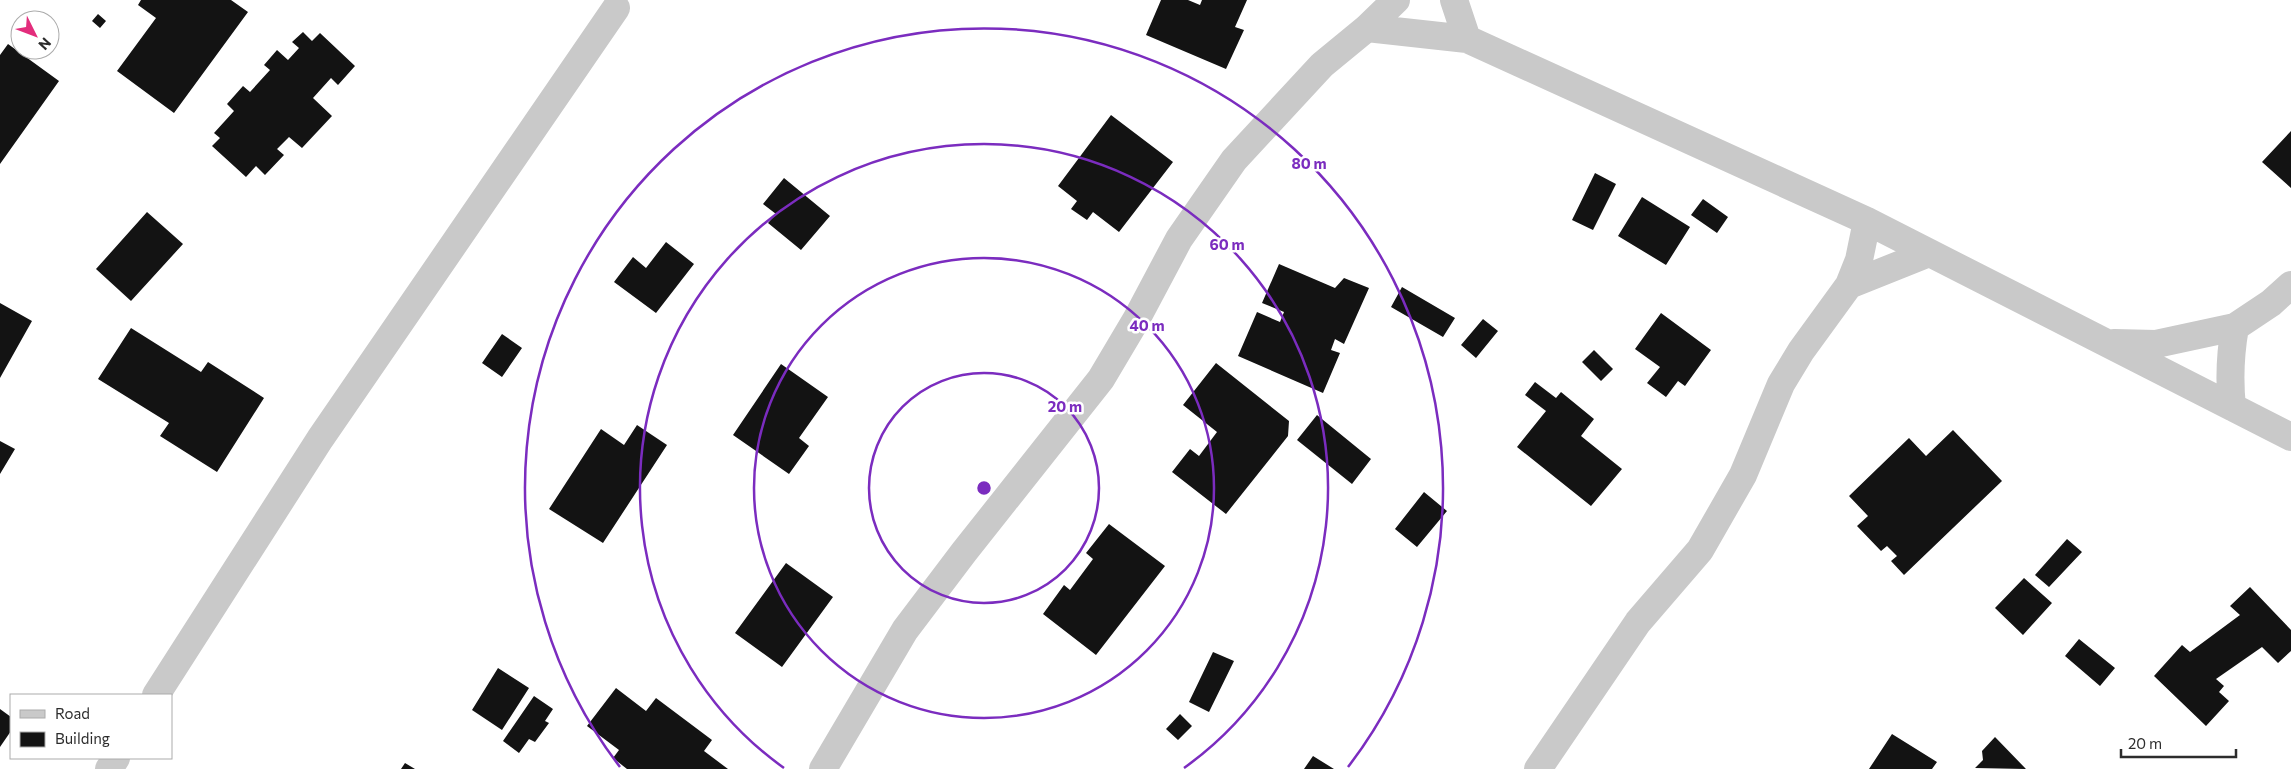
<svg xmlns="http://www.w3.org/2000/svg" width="2291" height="769" font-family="Commissioner,sans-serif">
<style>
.building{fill:#131313}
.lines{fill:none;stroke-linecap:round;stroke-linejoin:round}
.minor{stroke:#c9c9c9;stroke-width:28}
.ring{fill:none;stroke:#7b2cbf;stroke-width:2.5}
.centre{fill:#7b2cbf;stroke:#fff;stroke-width:2.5}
.ring-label{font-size:15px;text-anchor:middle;font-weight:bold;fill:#7b2cbf;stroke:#fff;stroke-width:5;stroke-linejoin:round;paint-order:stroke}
</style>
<rect width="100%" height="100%" fill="#fff"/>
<!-- building -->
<path class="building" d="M141,0H231L248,12L174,113L117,71L156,18L138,5Z
M1161,0H1188L1200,5L1202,0H1247L1235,27L1244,30L1226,69L1146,35Z
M98,14L106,21L100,28L92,21Z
M303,32L312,41L320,33L355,66L338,85L331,78L313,98L332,116L302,148L289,137L277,149L284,155L265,175L256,166L246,177L212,146L220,138L214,133L234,111L227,104L243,86L250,92L270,70L264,65L277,50L288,60L299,48L292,42Z
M8,44L59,81L0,164V55Z
M1111,115L1173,162L1119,232L1093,212L1087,220L1071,209L1077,201L1058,186Z
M2291,131V188L2262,162Z
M1595,173L1616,184L1593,230L1572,220Z
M784,178L830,216L801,250L768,223L776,214L763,204Z
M1642,197L1690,227L1666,265L1618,236Z
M1703,199L1728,217L1717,233L1691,215Z
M147,212L183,244L131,301L96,269Z
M666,242L694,264L656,313L614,282L633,257L646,268Z
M1279,264L1335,288L1344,278L1369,288L1344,344L1335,339L1331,350L1340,353L1323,393L1238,356L1257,312L1280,322L1284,312L1262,303Z
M1402,287L1455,318L1443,337L1391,307Z
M0,303L32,321L0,378Z
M1661,313L1711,350L1685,386L1678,381L1666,397L1647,383L1660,367L1635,349Z
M1483,319L1498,331L1476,358L1461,345Z
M131,328L201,372L208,362L264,398L217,472L160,436L169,423L98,379Z
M502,334L522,348L502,377L482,363Z
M1594,350L1613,369L1601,381L1582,362Z
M1216,363L1289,421L1288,436L1226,514L1172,472L1190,449L1199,456L1217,432L1183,405Z
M781,364L828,397L799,438L809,446L789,474L733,435Z
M1535,382L1556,398L1561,392L1594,419L1581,436L1622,469L1591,506L1517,447L1546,411L1525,395Z
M1317,415L1371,459L1352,484L1297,440Z
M637,425L667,445L603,543L549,509L601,429L624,445Z
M1953,430L2002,481L1904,575L1891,561L1897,556L1887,546L1881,551L1857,526L1868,516L1849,496L1909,438L1926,456Z
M0,441L15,449L0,474Z
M1424,492L1447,511L1417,547L1395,529Z
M1109,524L1165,566L1096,655L1043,614L1064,585L1070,590L1093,559L1086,553Z
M2067,539L2082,552L2049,587L2035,575Z
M786,563L833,597L782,667L735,633Z
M2024,578L2052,603L2023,635L1995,608Z
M2250,587L2291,630V651L2278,663L2262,647L2216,679L2224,686L2219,692L2229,701L2206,726L2154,676L2182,645L2190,652L2240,615L2230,606Z
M2079,639L2115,668L2100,686L2065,656Z
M1213,652L1234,661L1209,712L1189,702Z
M498,668L529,688L502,730L472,710Z
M616,688L646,711L656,698L712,740L704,751L728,769H627L613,758L619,750L587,726Z
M534,696L553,709L545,721L549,723L535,742L529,739L519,753L503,741Z
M0,709L11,717V731L0,747Z
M1180,714L1192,726L1178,740L1166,729Z
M1892,734L1937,762L1932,769H1869Z
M1995,737L2026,769L1975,768L1983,760L1982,751Z
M1313,756L1334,769H1304Z
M405,763L415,769H401Z"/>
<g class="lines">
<!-- minor -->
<path class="minor" d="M1454,0L1467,39
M1367,28L1467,39L1867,221L2291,437
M1849,285L1929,253
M2114,343L2156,344L2235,327L2271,303L2291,285
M2232,407C2229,379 2230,355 2235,327
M156,695L320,439L616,8
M109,769L116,758
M823,769L905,630L964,552L1101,379L1136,320L1179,239L1234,160L1322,65L1367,28L1396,0
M1538,769L1638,622L1700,550L1743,475L1781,384L1801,351L1849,285L1859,260L1867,221"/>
</g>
<!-- distance rings -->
<g class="ring">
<circle cx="984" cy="488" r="115"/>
<circle cx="984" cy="488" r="230"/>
<path d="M784 768A344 344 0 1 1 1184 768"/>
<path d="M620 767A459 459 0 1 1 1348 767"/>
</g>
<circle cx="984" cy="488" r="8" class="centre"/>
<g class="ring-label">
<text x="1309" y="169">80 m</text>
<text x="1227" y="250">60 m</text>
<text x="1147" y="331">40 m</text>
<text x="1065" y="412">20 m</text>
</g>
<!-- legend -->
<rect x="10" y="694" width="162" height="65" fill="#ffffff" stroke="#ababab"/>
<rect x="20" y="710" width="25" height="8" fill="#c9c9c9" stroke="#ababab"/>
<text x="55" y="719" font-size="15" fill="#2c2c2c">Road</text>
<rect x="20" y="732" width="25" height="15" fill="#131313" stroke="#ababab"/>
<text x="55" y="744" font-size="15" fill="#2c2c2c">Building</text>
<!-- north arrow -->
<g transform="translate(35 35) rotate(132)"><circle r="24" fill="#ffffff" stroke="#ababab"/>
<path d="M0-4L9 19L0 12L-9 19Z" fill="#e32d7c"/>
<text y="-8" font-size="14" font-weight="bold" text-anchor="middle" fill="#2c2c2c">N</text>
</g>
<!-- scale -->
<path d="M2121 749v8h115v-8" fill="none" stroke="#2c2c2c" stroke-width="2.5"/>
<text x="2128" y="749" font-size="15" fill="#2c2c2c" stroke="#ffffff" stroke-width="4" paint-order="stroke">20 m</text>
</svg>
